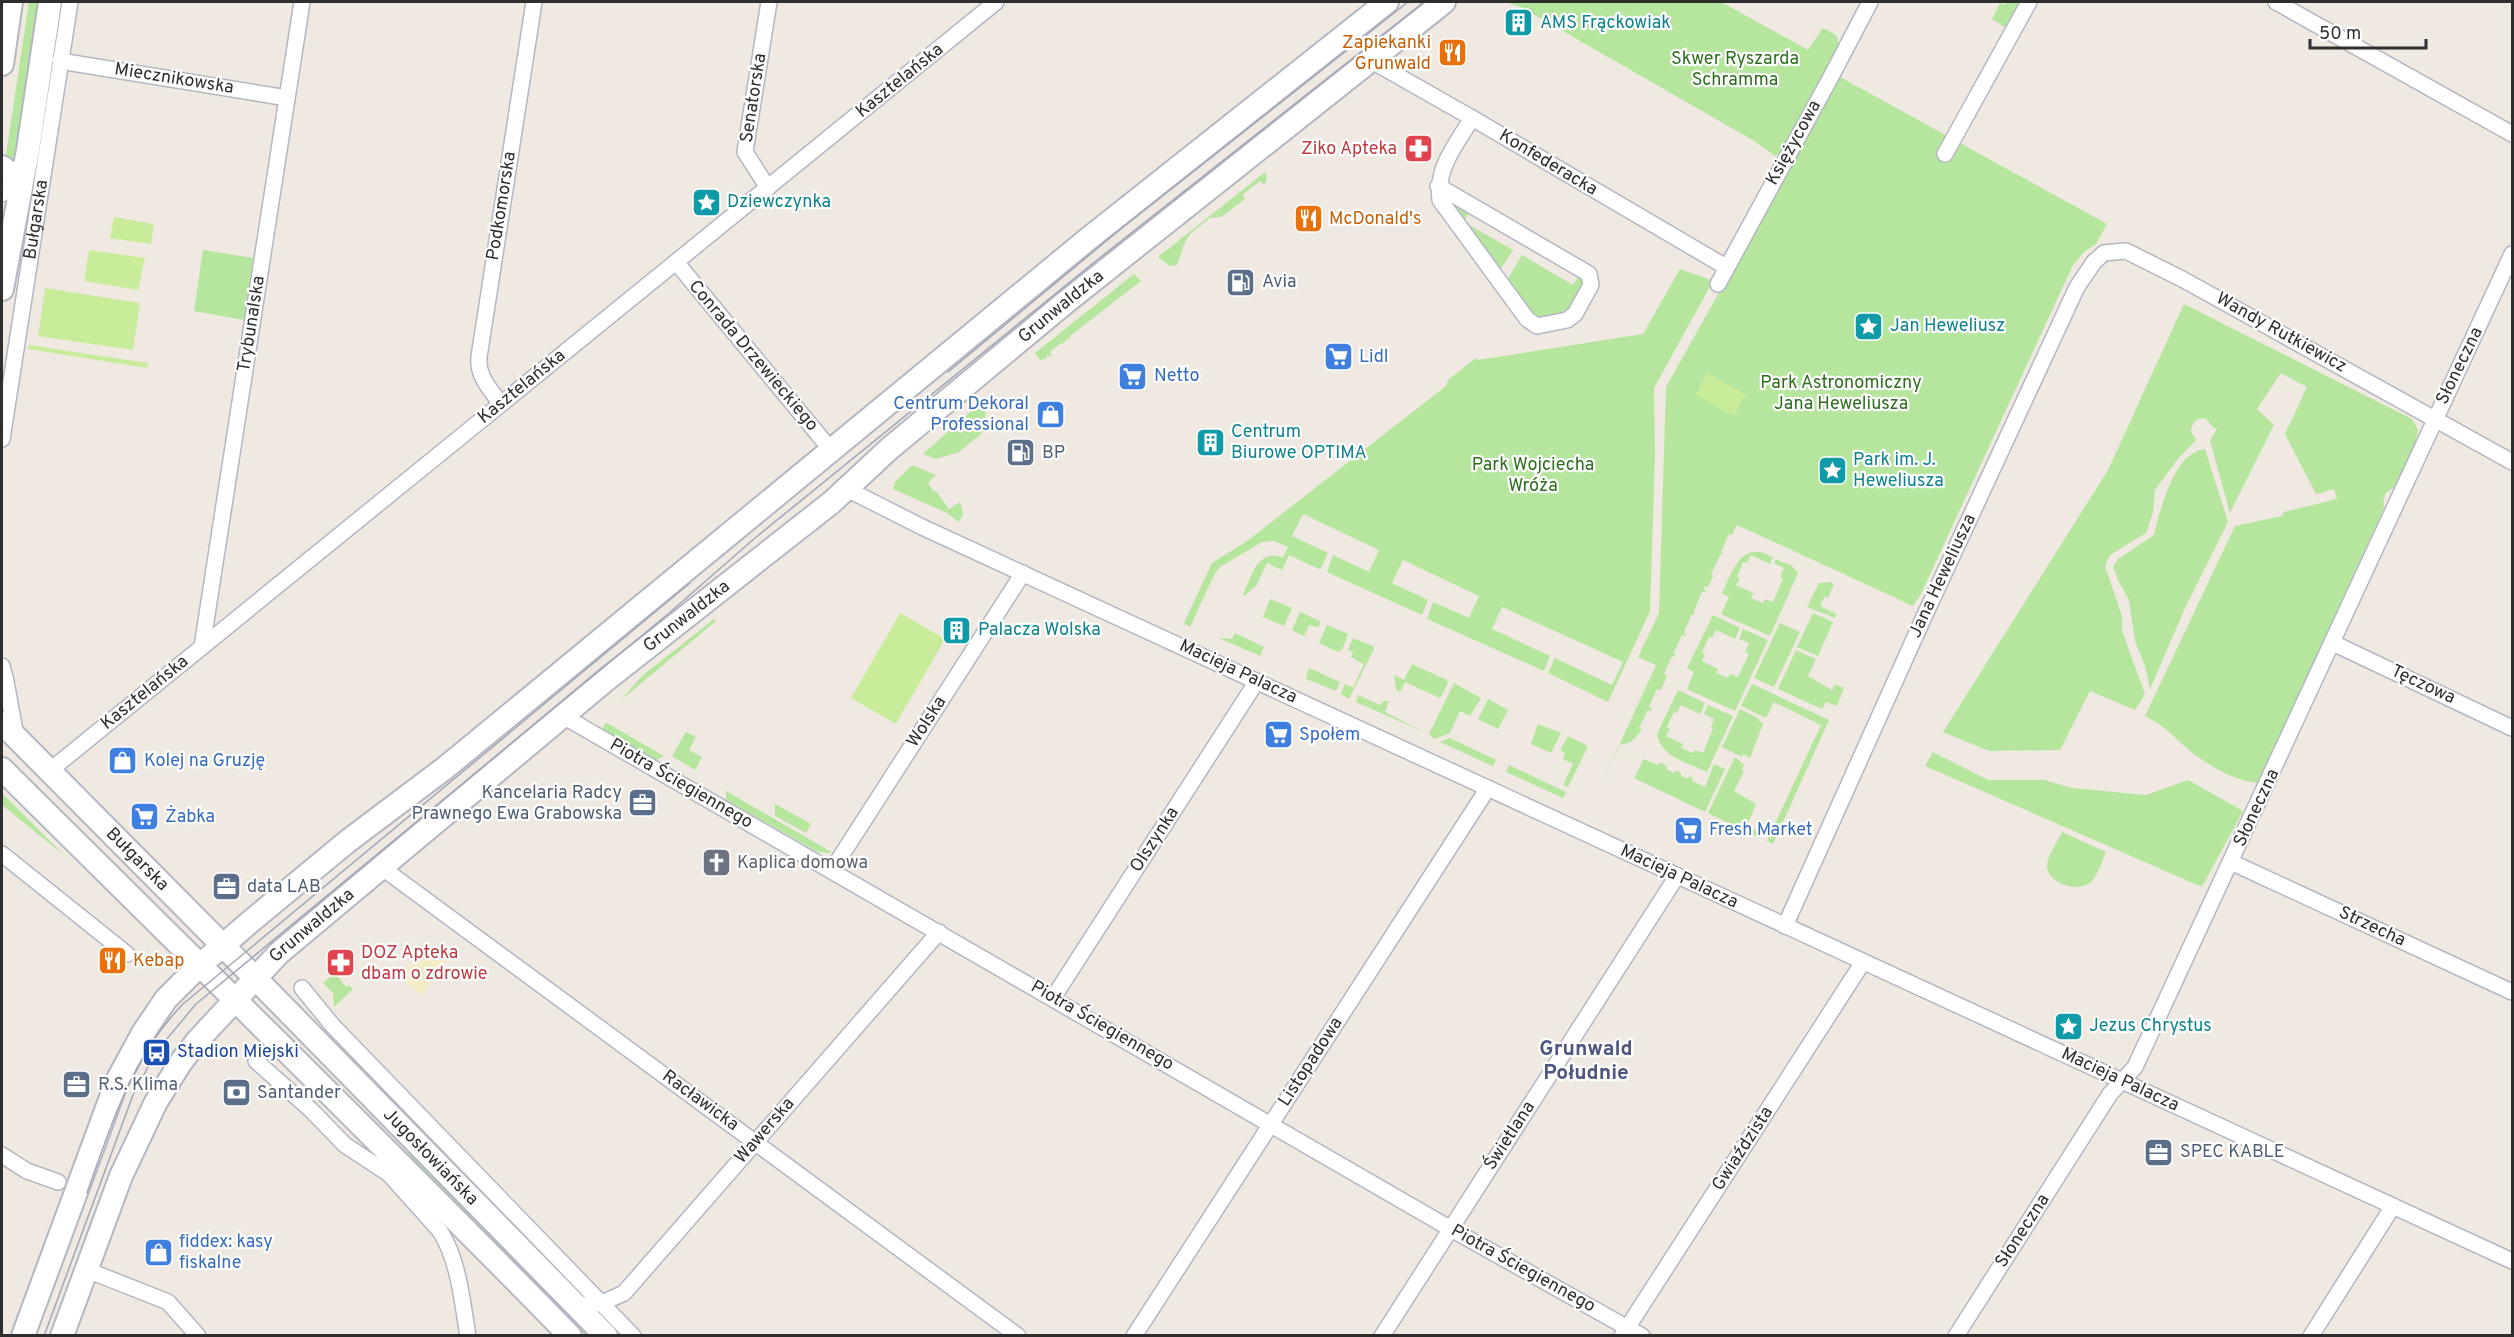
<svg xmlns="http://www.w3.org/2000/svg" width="2514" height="1337" font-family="Overpass,sans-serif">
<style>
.green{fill:#b6e59e}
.sand{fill:#f3ecc5}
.pitch{fill:#c9ec9a}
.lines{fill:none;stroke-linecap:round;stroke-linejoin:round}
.street-casing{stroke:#b4b7c1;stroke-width:18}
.secondary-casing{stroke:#b4b7c1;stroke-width:26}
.street{stroke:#fff;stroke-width:15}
.secondary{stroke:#fff;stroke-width:22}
.tram{stroke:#a3a6b8;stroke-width:1.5}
.labels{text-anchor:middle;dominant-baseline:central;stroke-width:4.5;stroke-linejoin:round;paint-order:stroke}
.culture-label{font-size:18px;fill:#0d838f;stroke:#fff;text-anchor:start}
.food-label{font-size:18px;fill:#c56008;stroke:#fff;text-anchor:start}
.park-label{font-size:18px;fill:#2c6e1b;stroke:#fff}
.street-label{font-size:18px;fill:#2e2e2e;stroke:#fff}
.health-label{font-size:18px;fill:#be3a42;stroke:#fff;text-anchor:end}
.service-label{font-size:18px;fill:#4e5e75;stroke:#fff;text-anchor:start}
.shop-label{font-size:18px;fill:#366cbe;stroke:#fff;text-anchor:start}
.worship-label{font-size:18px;fill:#5b616d;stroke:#fff;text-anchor:start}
.transit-label{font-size:18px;fill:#164399;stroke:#fff;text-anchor:start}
.quarter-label{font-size:21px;font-weight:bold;fill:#4d5680;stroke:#fff}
</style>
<rect width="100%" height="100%" fill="#efe9e1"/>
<!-- green -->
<path class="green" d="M29,2H41L16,157L10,162L6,155Z
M1505,2H1721L1808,50L1823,28L1836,35L1840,47L1782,153L1775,156L1756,142L1521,7Z
M2007,2H2024L2009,30L1992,19L2000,3L2004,5Z
M1840,77L2107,224L2096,244L2084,252L2073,265L1921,594L1913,606L1737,525L1732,535L1729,534L1721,552L1723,554L1720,555L1711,574L1713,576L1708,587L1705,586L1704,590L1706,591L1705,593L1702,592L1694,611L1695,615L1692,614L1684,632L1686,636L1682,635L1674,653L1676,657L1672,656L1664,674L1667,676L1661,690L1657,689L1649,707L1652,709L1651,711L1648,710L1639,728L1642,730L1631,742L1620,745L1600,787L1656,665L1638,657L1659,613L1666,387Z
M1265,172L1267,178L1264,185L1260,181L1242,195L1245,199L1221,217L1210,218L1191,233L1185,242L1177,265L1170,266L1158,257Z
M1451,201L1469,212L1464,222L1513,250L1500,270H1497L1447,203Z
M203,250L253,258L244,320L194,311Z
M1522,255L1573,285L1579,276L1584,286L1571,313L1538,322L1505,284Z
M1680,269L1713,281L1654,388L1655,454L1650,611L1608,702L1548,673L1555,658L1612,685L1623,662L1502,607L1492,629L1550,656L1544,671L1427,619L1433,602L1469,618L1479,596L1403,560L1392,583L1428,600L1422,615L1327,572L1333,555L1369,572L1379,550L1303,514L1292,536L1328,553L1321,568L1319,569L1289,555L1282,570L1267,563L1256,586L1244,596L1243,595C1251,577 1258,547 1283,558L1288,547L1274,541L1262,542L1220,567L1214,575L1190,627L1184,623L1212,563L1246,542L1446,386L1448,380L1476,358L1478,360L1643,334Z
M1134,274L1141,281L1070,336V339L1068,338L1063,344L1061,343L1050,352L1052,356L1050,357L1047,354V358L1040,360L1035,353Z
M2184,304L2412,419L2418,430C2415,447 2407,467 2399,481C2391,494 2382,487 2384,508L2258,783C2236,782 2208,765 2190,751C2175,738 2164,725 2145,716L2235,526L2282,516L2284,512L2337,499L2334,489L2316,494L2285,434L2307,387L2281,373L2257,409L2274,425L2230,513L2210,441L2217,428H2214L2206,419C2198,417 2192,422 2191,431L2196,440L2177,460L2155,490L2153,512L2146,533L2110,555L2105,566L2122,616V631L2145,694L2135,710L2090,691L2060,750L1989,751L1943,732L2108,470Z
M988,396L984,428L981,434L959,452L936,459L923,454Z
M2205,449L2228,522L2186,606L2150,689L2145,666L2135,641L2129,600L2119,582L2113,567L2118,559L2154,535C2160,510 2174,452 2205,449Z
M912,465L936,475L928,483L934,492L936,491L949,509L960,502L963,514L959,522L947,513L893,489L895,482Z
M1752,552H1761L1773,557L1770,564L1751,555L1747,563L1743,562L1737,577L1740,578L1736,585L1753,593L1751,598L1763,603L1765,599L1773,602L1783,579L1780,577L1784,568L1774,563L1776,559L1792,566L1798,573L1770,636L1721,614L1729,597L1722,593C1730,578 1734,558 1752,552Z
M1831,582L1834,584L1828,598L1825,596L1820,606L1836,614L1835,618L1807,607L1819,583Z
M1270,599L1292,608L1284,626L1263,617Z
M1300,612L1320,621L1319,627L1309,625L1304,636L1292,630Z
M1813,613L1833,622L1818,656L1797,647Z
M1713,615L1740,628L1735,639L1716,630L1712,638L1709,637L1702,652L1705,654L1702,661L1718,669L1716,673L1728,678L1730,674L1738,677L1749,654L1745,652L1749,643L1739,639L1743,629L1768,640L1735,711L1687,689L1694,672L1687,668Z
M714,619L716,621L621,700L642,676Z
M1780,623L1800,632L1774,687L1754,678Z
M1327,625L1348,634L1343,648L1339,652L1319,643Z
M1235,633L1264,647L1260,656L1219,638L1232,639Z
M1353,638L1373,646L1374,649L1349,699L1341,694L1345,684L1353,688L1364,664L1351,657L1353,652L1348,650Z
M1796,650L1816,659L1808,676L1832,690L1835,684L1844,688L1837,706L1826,702L1822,709L1778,689Z
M1412,664L1447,680L1448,683L1440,698L1405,682L1400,692L1396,689L1394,675L1404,680Z
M1309,668L1340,682L1336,691L1306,679Z
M1454,683L1481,698L1470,716L1460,711L1450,733L1434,739L1429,734Z
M1752,684L1829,720L1773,844L1767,841L1821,725L1774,702L1766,718L1741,706Z
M1678,690L1705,703L1700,714L1681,705L1677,713L1674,712L1667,727L1670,729L1666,736L1683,744L1681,748L1693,753L1695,750L1703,753L1713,729L1711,727L1714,719L1704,714L1708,705L1733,716L1707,772C1688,763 1661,757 1657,734Z
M1358,695L1380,705L1384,701H1389L1385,712L1424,732L1356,702Z
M1488,699L1508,710L1498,729L1478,719Z
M1740,709L1759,719V721L1763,724L1750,758L1743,754L1742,757L1722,747Z
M606,723H607L664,756L656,760L602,729Z
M1538,724L1561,733L1551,753L1531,744Z
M686,732L696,737L689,750L702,757L695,770L672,756Z
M1568,736L1588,746L1568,787L1563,785L1573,764L1563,759L1565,753L1560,750Z
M1450,738L1496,760L1493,766L1440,742Z
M1933,752L1988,780H2044L2072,788L2146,795L2188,780L2243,811L2202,887L1925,766Z
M1735,757L1744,765L1742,770L1744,771L1734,791L1756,804L1747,826L1762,833L1760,838L1708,813Z
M1644,759L1658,765L1660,762L1667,766L1666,769L1674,773L1676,770L1681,773V776L1688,779L1689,776L1693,778L1692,781L1705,787L1714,764L1725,769L1705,812L1634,778Z
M1509,765L1566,792L1563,798L1506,772Z
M726,791L833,853L818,852L726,800Z
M2,793L65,856L2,805Z
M775,804L811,824L806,833L775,816Z
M2062,832L2106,852C2102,860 2098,875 2092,881C2079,894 2048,884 2047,866C2047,856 2058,841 2062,832Z
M335,973L346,987L349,985L353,989L334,1007L333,993L323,983Z
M398,1146L424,1165L594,1335H581Z"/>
<!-- sand -->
<path class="sand" d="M427,943L448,959L422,995L400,978Z"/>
<!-- pitch -->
<path class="pitch" d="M114,217L154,224L151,244L110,238Z
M89,250L145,258L138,290L84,281Z
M45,288L140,303L133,350L38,336Z
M29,345L148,363L147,368L28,349Z
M1707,373L1746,394L1734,416L1696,395Z
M900,613L945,639L896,724L851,698Z"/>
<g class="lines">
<defs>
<g id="street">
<path d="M2276,2L2512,134"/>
<path d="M1370,60L1472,118L1726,267"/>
<path d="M60,61L287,98"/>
<path d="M1945,154L2029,2"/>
<path d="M1438,186L1589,274L1591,285L1575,314L1567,320L1537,326L1527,319L1440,200C1436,167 1456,145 1472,118"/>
<path d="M768,188L745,152L769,2"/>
<path d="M2,194L23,174"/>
<path d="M676,262L831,450"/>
<path d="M1718,284L1833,73L1870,2"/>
<path d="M501,404C490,389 477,376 479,357L534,2"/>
<path id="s1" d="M2,439L70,2"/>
<path d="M847,489L922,527L2512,1261"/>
<path d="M2333,643L2512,728"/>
<path d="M202,647L302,2"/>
<path d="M2,666L6,681L16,737"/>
<path d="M563,716L1451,1229L1642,1336"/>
<path d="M48,772L996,2"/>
<path d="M2,854L127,954"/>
<path d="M2231,862L2512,992"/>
<path d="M381,867L1018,1336"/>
<path d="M832,870L1023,573"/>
<path d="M1785,926L1923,619L2077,287L2094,262L2104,253L2126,251L2184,280L2512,462"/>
<path d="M302,988L333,1026L633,1336"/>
<path d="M1053,998L1257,681"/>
<path d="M256,1061L311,1110L345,1145L389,1174L440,1231C459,1261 462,1301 468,1336"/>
<path d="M2,1155L27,1171L58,1182"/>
<path d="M87,1270L168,1302L198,1336"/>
<path d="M577,1306L602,1303L624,1293L939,932"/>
<path d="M1134,1336L1488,788"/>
<path d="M1382,1336L1677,876"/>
<path d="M1622,1336L1863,962"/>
<path d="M1956,1336L2110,1094L2135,1067L2512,254"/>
<path d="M2311,1336L2393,1206"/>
</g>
<g id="secondary">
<path d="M2,64L11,2"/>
<path d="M2,167L8,172L23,174"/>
<path d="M2,289L28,150L50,2"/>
<path id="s2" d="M2,723L263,986L606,1336"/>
<path d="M2,769C191,957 383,1144 570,1336"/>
<path d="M23,1336L117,1081L143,1033L166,999L199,966L250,922L348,841L445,768L1088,239L1387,2"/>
<path id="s3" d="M62,1336L121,1176L156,1102L181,1062L198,1040L279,953L607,679L832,502L889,449L1066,302L1444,2"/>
</g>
</defs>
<!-- street casing -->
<use href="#street" class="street-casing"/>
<!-- secondary casing -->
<use href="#secondary" class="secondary-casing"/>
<!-- street -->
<use href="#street" class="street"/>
<!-- secondary -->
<use href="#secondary" class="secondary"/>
<!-- tram -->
<path class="tram" d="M948,372L1122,228L1408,2
M87,1193C111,1125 132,1056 183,1004L690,583
M44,1336L133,1095L156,1052L196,1004L668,614L755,538L1092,264L1424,2"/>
</g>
<!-- icons -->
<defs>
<symbol id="building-square" viewBox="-11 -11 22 22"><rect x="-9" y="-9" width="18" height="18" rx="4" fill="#0f9aa8" stroke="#fff"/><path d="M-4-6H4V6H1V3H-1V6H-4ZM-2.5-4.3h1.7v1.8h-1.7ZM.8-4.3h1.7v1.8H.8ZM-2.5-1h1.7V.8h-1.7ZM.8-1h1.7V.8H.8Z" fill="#fff"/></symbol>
<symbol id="restaurant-square" viewBox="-11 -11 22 22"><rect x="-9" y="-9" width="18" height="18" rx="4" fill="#e8710a" stroke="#fff"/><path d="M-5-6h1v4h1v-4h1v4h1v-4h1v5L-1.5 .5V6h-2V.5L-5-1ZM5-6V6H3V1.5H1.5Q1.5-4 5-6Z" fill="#fff"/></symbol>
<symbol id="pharmacy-square" viewBox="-11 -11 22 22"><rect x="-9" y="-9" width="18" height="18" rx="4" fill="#e0444e" stroke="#fff"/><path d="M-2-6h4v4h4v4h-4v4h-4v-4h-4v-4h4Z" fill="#fff"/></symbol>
<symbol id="sight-square" viewBox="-11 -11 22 22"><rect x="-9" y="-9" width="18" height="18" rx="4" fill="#0f9aa8" stroke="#fff"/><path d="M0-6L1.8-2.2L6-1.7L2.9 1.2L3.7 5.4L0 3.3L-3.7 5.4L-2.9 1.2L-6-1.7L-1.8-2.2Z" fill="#fff"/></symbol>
<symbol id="fuel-square" viewBox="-11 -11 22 22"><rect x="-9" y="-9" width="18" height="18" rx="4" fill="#5c6f8a" stroke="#fff"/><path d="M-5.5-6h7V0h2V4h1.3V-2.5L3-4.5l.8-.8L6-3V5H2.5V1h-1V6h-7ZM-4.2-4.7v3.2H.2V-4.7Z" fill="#fff"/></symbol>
<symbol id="supermarket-square" viewBox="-11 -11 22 22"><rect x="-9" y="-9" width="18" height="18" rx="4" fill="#3f7fe0" stroke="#fff"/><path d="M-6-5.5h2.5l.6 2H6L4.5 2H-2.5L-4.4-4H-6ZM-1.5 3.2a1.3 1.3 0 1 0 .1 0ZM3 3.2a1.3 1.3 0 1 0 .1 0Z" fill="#fff"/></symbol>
<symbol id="shop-square" viewBox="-11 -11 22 22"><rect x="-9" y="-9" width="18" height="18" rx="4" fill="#3f7fe0" stroke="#fff"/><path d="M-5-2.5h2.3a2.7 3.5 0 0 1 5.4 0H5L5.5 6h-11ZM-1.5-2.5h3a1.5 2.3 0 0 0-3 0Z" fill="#fff"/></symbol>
<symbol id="office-square" viewBox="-11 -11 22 22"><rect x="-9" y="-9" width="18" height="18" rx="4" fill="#5c6f8a" stroke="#fff"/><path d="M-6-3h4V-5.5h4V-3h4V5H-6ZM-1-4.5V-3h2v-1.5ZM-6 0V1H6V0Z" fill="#fff"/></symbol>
<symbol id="church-square" viewBox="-11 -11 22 22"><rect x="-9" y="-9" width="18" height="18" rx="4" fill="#6b7280" stroke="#fff"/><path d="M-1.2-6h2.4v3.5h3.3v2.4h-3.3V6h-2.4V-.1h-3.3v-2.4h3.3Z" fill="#fff"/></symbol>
<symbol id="bus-square" viewBox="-11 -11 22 22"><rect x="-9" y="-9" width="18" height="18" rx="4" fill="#1a4fb4" stroke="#fff"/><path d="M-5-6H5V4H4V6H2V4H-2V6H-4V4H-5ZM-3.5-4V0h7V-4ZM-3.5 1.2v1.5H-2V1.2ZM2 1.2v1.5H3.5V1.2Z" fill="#fff"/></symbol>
<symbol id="bank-square" viewBox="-11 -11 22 22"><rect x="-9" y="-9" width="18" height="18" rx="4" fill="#5c6f8a" stroke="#fff"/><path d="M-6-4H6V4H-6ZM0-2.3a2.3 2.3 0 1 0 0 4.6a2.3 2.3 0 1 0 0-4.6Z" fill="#fff"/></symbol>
</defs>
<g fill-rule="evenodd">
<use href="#building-square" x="1502" y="6" width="33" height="33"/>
<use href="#restaurant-square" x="1436" y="36" width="33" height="33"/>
<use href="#pharmacy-square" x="1402" y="132" width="33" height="33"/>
<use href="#sight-square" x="690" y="186" width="33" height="33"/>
<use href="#restaurant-square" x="1292" y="202" width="33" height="33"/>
<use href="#fuel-square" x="1224" y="266" width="33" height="33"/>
<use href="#sight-square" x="1852" y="310" width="33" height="33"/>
<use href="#supermarket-square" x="1322" y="340" width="33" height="33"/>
<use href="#supermarket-square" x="1116" y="360" width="33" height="33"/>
<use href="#shop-square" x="1034" y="398" width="33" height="33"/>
<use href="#building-square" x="1194" y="426" width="33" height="33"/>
<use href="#fuel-square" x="1004" y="436" width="33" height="33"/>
<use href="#sight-square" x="1816" y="454" width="33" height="33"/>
<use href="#building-square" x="940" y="614" width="33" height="33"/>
<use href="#supermarket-square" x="1262" y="718" width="33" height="33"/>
<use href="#shop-square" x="106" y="744" width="33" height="33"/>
<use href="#office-square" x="626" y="786" width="33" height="33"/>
<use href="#supermarket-square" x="128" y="800" width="33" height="33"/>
<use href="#supermarket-square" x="1672" y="814" width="33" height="33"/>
<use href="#church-square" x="700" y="846" width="33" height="33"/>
<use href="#office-square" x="210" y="870" width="33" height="33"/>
<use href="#restaurant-square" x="96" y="944" width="33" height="33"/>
<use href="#pharmacy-square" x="324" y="946" width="33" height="33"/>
<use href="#sight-square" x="2052" y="1010" width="33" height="33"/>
<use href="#bus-square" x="140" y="1036" width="33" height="33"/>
<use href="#office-square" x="60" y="1068" width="33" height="33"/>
<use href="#bank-square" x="220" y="1076" width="33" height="33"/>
<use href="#office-square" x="2142" y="1136" width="33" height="33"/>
<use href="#shop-square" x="142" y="1236" width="33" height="33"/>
</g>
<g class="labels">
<!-- culture labels -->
<g class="culture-label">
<text x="1540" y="23">AMS Frąckowiak</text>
<text x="727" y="202">Dziewczynka</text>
<text x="1890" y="326">Jan Heweliusz</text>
<text x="1231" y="432">Centrum<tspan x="1231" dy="21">Biurowe OPTIMA</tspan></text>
<text x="1853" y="460">Park im. J.<tspan x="1853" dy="21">Heweliusza</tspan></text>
<text x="978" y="630">Palacza Wolska</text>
<text x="2089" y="1026">Jezus Chrystus</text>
</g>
<!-- food labels -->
<g class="food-label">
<text x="1431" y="43" text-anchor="end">Zapiekanki<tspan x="1431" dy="21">Grunwald</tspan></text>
<text x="1329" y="219">McDonald's</text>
<text x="133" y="961">Kebap</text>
</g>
<!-- park labels -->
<g class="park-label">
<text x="1735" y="59">Skwer Ryszarda<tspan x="1735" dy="21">Schramma</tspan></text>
<text x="1841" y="383">Park Astronomiczny<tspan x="1841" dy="21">Jana Heweliusza</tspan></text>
<text x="1533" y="465">Park Wojciecha<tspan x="1533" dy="21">Wróża</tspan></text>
</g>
<!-- street labels -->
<g class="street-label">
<text transform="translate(174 79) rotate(9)">Miecznikowska</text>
<text transform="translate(900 81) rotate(-39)">Kasztelańska</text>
<text transform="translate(754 98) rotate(-81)">Senatorska</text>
<text transform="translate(1794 143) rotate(-61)">Księżycowa</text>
<text transform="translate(1548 163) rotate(31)">Konfederacka</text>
<text transform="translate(502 206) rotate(-81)">Podkomorska</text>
<text stroke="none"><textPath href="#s1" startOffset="222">Bułgarska</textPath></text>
<text stroke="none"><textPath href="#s3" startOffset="1461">Grunwaldzka</textPath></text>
<text transform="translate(252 324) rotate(-81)">Trybunalska</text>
<text transform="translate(2281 333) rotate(29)">Wandy Rutkiewicz</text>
<text transform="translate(753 356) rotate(50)">Conrada Drzewieckiego</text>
<text transform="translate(2460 366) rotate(-64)">Słoneczna</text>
<text transform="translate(522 387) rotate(-39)">Kasztelańska</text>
<text transform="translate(1943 576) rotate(-65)">Jana Heweliusza</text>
<text stroke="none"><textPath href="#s3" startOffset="975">Grunwaldzka</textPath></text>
<text transform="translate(1238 672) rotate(25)">Macieja Palacza</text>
<text transform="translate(2423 685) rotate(25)">Tęczowa</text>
<text transform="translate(145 693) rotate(-39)">Kasztelańska</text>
<text transform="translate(927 722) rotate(-57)">Wolska</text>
<text transform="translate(681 784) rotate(30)">Piotra Ściegiennego</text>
<text transform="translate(2257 808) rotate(-65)">Słoneczna</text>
<text transform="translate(1155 840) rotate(-57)">Olszynka</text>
<text stroke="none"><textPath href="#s2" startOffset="192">Bułgarska</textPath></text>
<text transform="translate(1679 877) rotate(25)">Macieja Palacza</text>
<text stroke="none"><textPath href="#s3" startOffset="489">Grunwaldzka</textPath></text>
<text transform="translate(2372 927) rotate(25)">Strzecha</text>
<text transform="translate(1102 1026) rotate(30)">Piotra Ściegiennego</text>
<text transform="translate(1311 1062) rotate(-57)">Listopadowa</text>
<text transform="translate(2120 1080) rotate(25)">Macieja Palacza</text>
<text transform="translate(700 1101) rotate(36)">Racławicka</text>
<text transform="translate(765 1131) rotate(-49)">Wawerska</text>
<text transform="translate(1510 1136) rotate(-57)">Świetlana</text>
<text transform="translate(1743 1149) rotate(-57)">Gwiaździsta</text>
<text stroke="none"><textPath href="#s2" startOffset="610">Jugosłowiańska</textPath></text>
<text transform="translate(2023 1231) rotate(-57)">Słoneczna</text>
<text transform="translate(1523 1269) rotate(29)">Piotra Ściegiennego</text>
</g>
<!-- health labels -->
<g class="health-label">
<text x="1397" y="149">Ziko Apteka</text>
<text x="361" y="953" text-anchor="start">DOZ Apteka<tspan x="361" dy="21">dbam o zdrowie</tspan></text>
</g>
<!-- service labels -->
<g class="service-label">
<text x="1262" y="282">Avia</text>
<text x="1042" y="453">BP</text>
<text x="622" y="793" text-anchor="end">Kancelaria Radcy<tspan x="622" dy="21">Prawnego Ewa Grabowska</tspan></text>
<text x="247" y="887">data LAB</text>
<text x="98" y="1085">R.S. Klima</text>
<text x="257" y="1093">Santander</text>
<text x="2180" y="1152">SPEC KABLE</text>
</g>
<!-- shop labels -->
<g class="shop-label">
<text x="1359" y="357">Lidl</text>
<text x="1154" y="376">Netto</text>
<text x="1029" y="404" text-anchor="end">Centrum Dekoral<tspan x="1029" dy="21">Professional</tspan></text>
<text x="1299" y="735">Społem</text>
<text x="144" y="761">Kolej na Gruzję</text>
<text x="165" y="817">Żabka</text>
<text x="1709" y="830">Fresh Market</text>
<text x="179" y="1242">fiddex: kasy<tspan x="179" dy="21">fiskalne</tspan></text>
</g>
<!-- worship labels -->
<g class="worship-label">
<text x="737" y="863">Kaplica domowa</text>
</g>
<!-- transit labels -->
<g class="transit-label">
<text x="177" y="1052">Stadion Miejski</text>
</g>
<!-- quarter labels -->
<g class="quarter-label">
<text x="1586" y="1049">Grunwald<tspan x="1586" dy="24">Południe</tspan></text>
</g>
</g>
<!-- border -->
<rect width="2514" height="1337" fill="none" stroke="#2e2e2e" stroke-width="6"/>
<!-- scale -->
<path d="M2310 39v9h116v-9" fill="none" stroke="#2e2e2e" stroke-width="3"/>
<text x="2319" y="39" font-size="18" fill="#2e2e2e" stroke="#ffffff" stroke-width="4.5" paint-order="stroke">50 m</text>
</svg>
